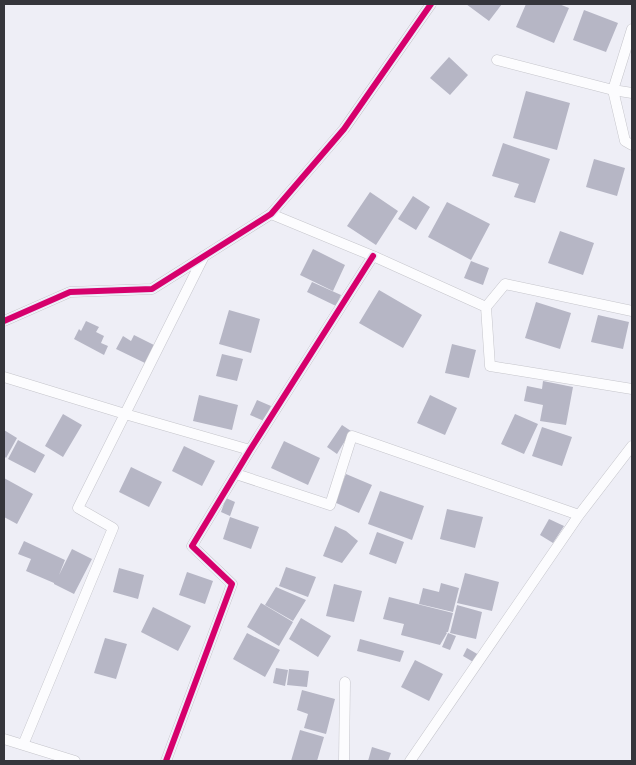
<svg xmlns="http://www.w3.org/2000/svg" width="636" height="765" font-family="'DM Sans',sans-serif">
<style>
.building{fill:#b6b6c5}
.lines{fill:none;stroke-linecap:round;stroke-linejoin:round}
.street-casing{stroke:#c5c5cb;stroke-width:11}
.street{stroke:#fcfcfe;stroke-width:10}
.cycleway-casing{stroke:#eaebf9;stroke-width:9}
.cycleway{stroke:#d6006c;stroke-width:6}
</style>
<rect width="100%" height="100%" fill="#eeeef6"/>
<!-- building -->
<path class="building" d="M466,4H502L489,21Z
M526,4H559L569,8L554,43L516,27Z
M584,10L618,23L606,52L573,40Z
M449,57L468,75L450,95L430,78Z
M526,91L570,103L557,150L513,138Z
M503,143L550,159L535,203L514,197L519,184L492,176Z
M594,159L625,168L617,196L586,187Z
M370,192L398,211L376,245L347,226Z
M413,196L430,207L416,230L398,219Z
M447,202L490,224L471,260L428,237Z
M560,231L594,243L583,275L548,263Z
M313,249L345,265L333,291L300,275Z
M471,261L489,268L483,285L464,278Z
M312,282L341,295L336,306L307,292Z
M379,290L422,315L403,348L359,323Z
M536,302L571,313L560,349L525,338Z
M229,310L260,319L251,353L219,344Z
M598,315L629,322L623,349L591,342Z
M86,321L99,327L96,332L104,336L101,343L108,346L104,355L74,339L79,329L81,331Z
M134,335L154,345L145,363L116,349L123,336L131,341Z
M452,344L476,350L469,378L445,373Z
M222,354L243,359L237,381L216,376Z
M543,381L573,387L566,425L540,421L543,405L524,401L527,386L542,389Z
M199,395L238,405L232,430L193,421Z
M430,395L457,408L445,435L417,423Z
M257,400L271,406L264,421L250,415Z
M63,414L82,425L63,457L45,446Z
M515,414L538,424L524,454L501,444Z
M342,425L351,431L337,454L327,447Z
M542,427L572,437L562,466L532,456Z
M4,430L17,438L6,458L4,456Z
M18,440L45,455L35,473L8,459Z
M284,441L320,458L308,485L271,468Z
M184,446L215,461L202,486L172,471Z
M131,467L162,482L149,507L119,492Z
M346,474L372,485L359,513L334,502Z
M4,478L33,494L17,524L4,517Z
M380,491L424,506L412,540L368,524Z
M226,498L235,502L230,516L221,512Z
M447,509L483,517L475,548L440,539Z
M230,517L259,527L251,549L223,539Z
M549,519L564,526L553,543L540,535Z
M335,526L346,531L358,541L342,563L323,556Z
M377,532L404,542L396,564L369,554Z
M24,541L65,560L59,575L72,549L92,559L74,594L54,584V583L26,571L31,559L18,554Z
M286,567L316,577L308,597L279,586Z
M119,568L144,575L138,599L113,592Z
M187,572L213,581L205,604L179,595Z
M465,573L499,582L492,611L457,603Z
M441,583L459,588L453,612L419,604L423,588L439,592Z
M334,584L362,591L354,622L326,616Z
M276,587L306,600L293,621L265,605Z
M389,597L453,613L448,632H446L447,633L440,645L401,635L404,624L383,619Z
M261,603L293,622L279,646L247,627Z
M457,605L482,612L476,639L450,633Z
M153,607L191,626L178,651L141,632Z
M301,618L331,636L318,657L289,639Z
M247,633L280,650L265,677L233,659Z
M448,633L456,636L450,650L442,647Z
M105,638L127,644L116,679L94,673Z
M360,639L404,651L400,662L357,651Z
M467,648L479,655L475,663L463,656Z
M415,660L443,674L429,701L401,687Z
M276,668L288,670L285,686L273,683Z
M289,669L309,671L307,687L287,685Z
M302,690L335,699L326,734L304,728L308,714L297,710Z
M300,730L324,737L317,761H291Z
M372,747L391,753L388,761H368Z"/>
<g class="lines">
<defs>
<path id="street" d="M632,29L613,90L625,141L632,145
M497,60L613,90L632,93
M271,214L373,256L486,307
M632,311L505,284L486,307L490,366L632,389
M4,321L70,292L152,289L271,214L344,129L431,4
M4,377L125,414L250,450
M236,474L330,505L352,436L579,515
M4,739L75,761
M23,745L113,528L78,508L204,256
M166,761L232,584L192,546L250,450L373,256
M344,761L345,682
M410,761L579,515L632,446"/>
</defs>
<!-- street casing -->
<use href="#street" class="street-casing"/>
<!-- street -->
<use href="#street" class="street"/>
<defs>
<path id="cycleway" d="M4,321L70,292L152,289L271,214L344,129L431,4
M166,761L232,584L192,546L250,450L373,256"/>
</defs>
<!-- cycleway casing -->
<use href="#cycleway" class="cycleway-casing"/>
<!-- cycleway -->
<use href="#cycleway" class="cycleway"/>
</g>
<!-- border -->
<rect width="636" height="765" fill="none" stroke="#35353b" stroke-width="10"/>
</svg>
